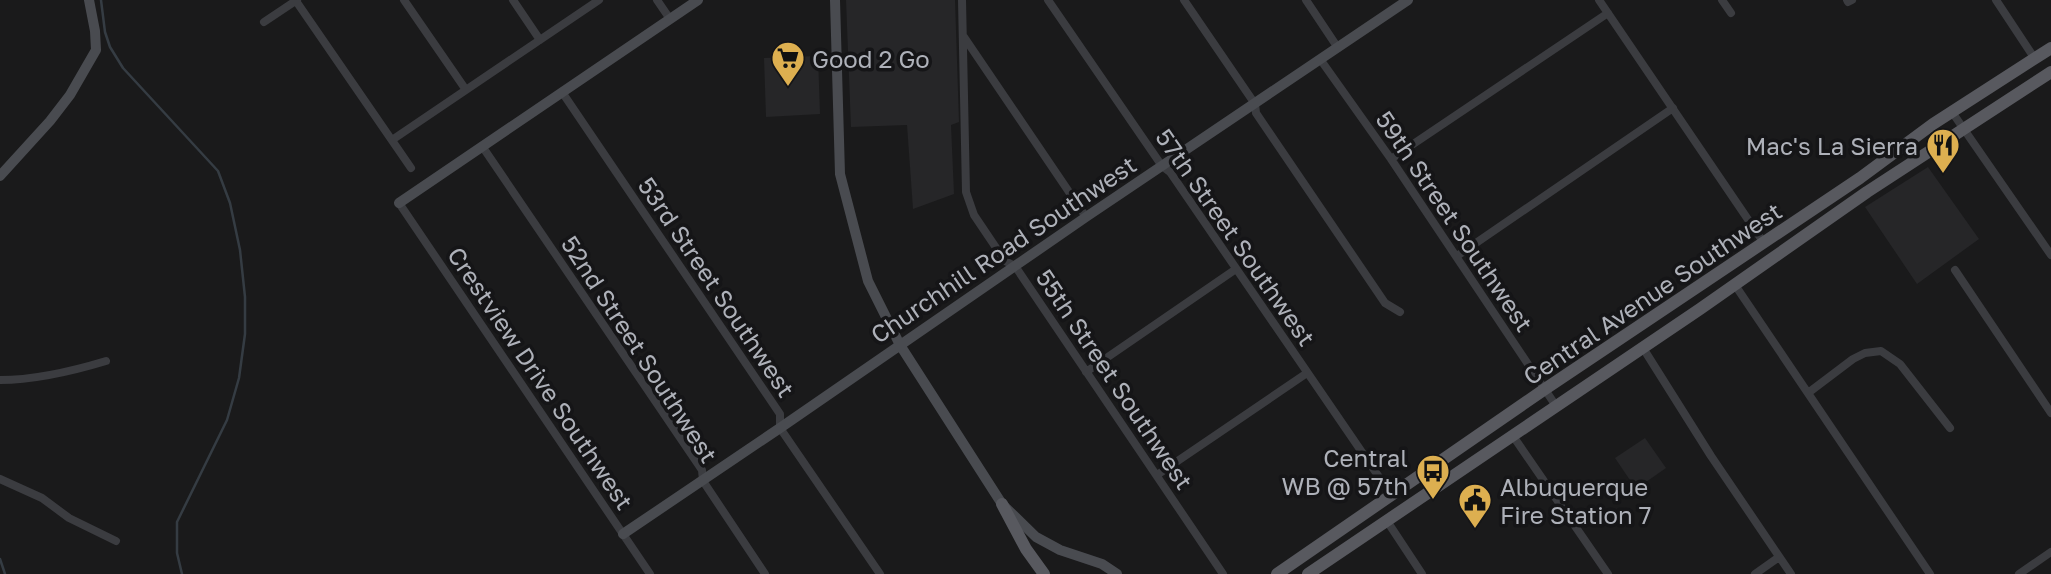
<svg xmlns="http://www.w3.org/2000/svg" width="2051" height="574" font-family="'Golos Text',sans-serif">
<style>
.built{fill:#262628}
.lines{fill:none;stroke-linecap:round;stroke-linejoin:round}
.stream{stroke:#353c43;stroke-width:2.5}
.street{stroke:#3b3c40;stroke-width:8}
.secondary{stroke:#494b50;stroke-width:10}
.primary{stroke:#58595f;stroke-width:12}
.labels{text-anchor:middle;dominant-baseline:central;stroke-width:7;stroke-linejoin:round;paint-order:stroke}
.poi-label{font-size:24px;fill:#aeb1b9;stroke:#151517;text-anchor:start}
.street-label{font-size:24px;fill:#aeb1b9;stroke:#151517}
</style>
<rect width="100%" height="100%" fill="#1a1a1b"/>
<!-- built -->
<path class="built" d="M846,0H955L959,122L951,125L954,194L913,209L907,125L851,127Z
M818,56L820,114L766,117L764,58Z
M1928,167L1979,239L1917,284L1865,207Z
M1645,438L1666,468L1636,489L1615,458Z"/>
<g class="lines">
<!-- stream -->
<path class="stream" d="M101,0L105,32L110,47L123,68L218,171L230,203L240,250L245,297V334L239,378L227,420L177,522V553L182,574
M0,559L5,574"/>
<!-- street -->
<path class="street" d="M404,0L466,90
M513,0L540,40
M657,0L670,19
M962,0L966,192L974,215L1005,261L1015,266L1223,574
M1048,0L1162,166L1170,172L1392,496
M1184,0L1255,104L1256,113L1385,303L1400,312
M1306,0L1338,48
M1599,0L1764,243
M1722,0L1731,13
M1847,0L1848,2L1852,0
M1996,0L2035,59
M296,1L411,168
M264,22L297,0
M964,37L1086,217
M1320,59L1391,159L1556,406
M562,92L780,414V428L880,574
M1952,112L2051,255
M392,140L599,0
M482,146L702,470L703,481L765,574
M1391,159L1608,13
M399,203L650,574
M1457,256L1673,108
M1955,270L2051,413
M1735,285L1930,574
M1643,348L1711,456L1791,574
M1086,372L1236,269
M0,380C35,380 73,371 106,361
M1808,393L1853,359L1865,353L1881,351L1900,364L1950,428
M1513,436L1608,574
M1157,475L1307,373
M0,479L42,498L69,518L116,541
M1387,521L1422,574
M1755,574L1779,557
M2019,574L2051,552"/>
<!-- secondary -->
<path class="secondary" d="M835,0L840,174L868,281L900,345L1002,504L1036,537L1060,550L1102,564L1117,574
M0,176L50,121L70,95L96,50L95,31L89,0
M399,203L698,0
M623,534L780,428L1086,217L1408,0"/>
<!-- primary -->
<path class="primary" d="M1002,504L1026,549L1044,574
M1277,574L1545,389L1860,178L1933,124L2051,48
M1308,574L1700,309L1867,192L2051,72"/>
</g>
<!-- icons -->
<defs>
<symbol id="supermarket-pin" viewBox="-11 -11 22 30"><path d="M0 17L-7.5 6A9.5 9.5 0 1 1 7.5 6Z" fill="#ddaf50" stroke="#151517"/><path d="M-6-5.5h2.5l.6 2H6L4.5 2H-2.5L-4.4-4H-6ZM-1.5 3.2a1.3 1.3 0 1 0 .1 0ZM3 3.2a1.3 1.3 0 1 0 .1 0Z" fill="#111"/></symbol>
<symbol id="restaurant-pin" viewBox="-11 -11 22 30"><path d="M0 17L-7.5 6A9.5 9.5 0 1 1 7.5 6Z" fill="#ddaf50" stroke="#151517"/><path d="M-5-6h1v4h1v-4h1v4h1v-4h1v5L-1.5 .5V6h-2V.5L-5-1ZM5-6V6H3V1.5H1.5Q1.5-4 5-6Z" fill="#111"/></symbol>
<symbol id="bus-pin" viewBox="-11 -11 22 30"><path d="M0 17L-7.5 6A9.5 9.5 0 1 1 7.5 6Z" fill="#ddaf50" stroke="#151517"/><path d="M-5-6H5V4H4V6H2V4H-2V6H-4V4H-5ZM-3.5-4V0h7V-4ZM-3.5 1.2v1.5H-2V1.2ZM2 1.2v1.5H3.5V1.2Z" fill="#111"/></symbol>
<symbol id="civic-pin" viewBox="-11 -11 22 30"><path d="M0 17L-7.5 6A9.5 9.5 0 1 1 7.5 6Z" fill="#ddaf50" stroke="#151517"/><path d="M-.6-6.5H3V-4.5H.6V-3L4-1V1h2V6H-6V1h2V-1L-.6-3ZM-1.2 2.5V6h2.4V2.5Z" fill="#111"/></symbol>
</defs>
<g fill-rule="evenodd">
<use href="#supermarket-pin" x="769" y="39" width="38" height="52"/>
<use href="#restaurant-pin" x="1924" y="126" width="38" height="52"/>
<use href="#bus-pin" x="1414" y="452" width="38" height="52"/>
<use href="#civic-pin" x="1456" y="481" width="38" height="52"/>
</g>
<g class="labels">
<!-- poi labels -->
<g class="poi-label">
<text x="812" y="58">Good 2 Go</text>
<text x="1918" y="145" text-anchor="end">Mac's La Sierra</text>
<text x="1408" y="457" text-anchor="end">Central<tspan x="1408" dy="28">WB @ 57th</tspan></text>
<text x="1500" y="486">Albuquerque<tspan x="1500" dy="28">Fire Station 7</tspan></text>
</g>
<!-- street labels -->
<g class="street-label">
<text transform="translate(1455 221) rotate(56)">59th Street Southwest</text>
<text transform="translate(1236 237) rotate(55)">57th Street Southwest</text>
<text transform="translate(1003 249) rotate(-34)">Churchhill Road Southwest</text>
<text transform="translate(717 287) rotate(56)">53rd Street Southwest</text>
<text transform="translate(1652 293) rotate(-34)">Central Avenue Southwest</text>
<text transform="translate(640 349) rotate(57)">52nd Street Southwest</text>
<text transform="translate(541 378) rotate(56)">Crestview Drive Southwest</text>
<text transform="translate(1115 379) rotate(56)">55th Street Southwest</text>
</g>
</g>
</svg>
